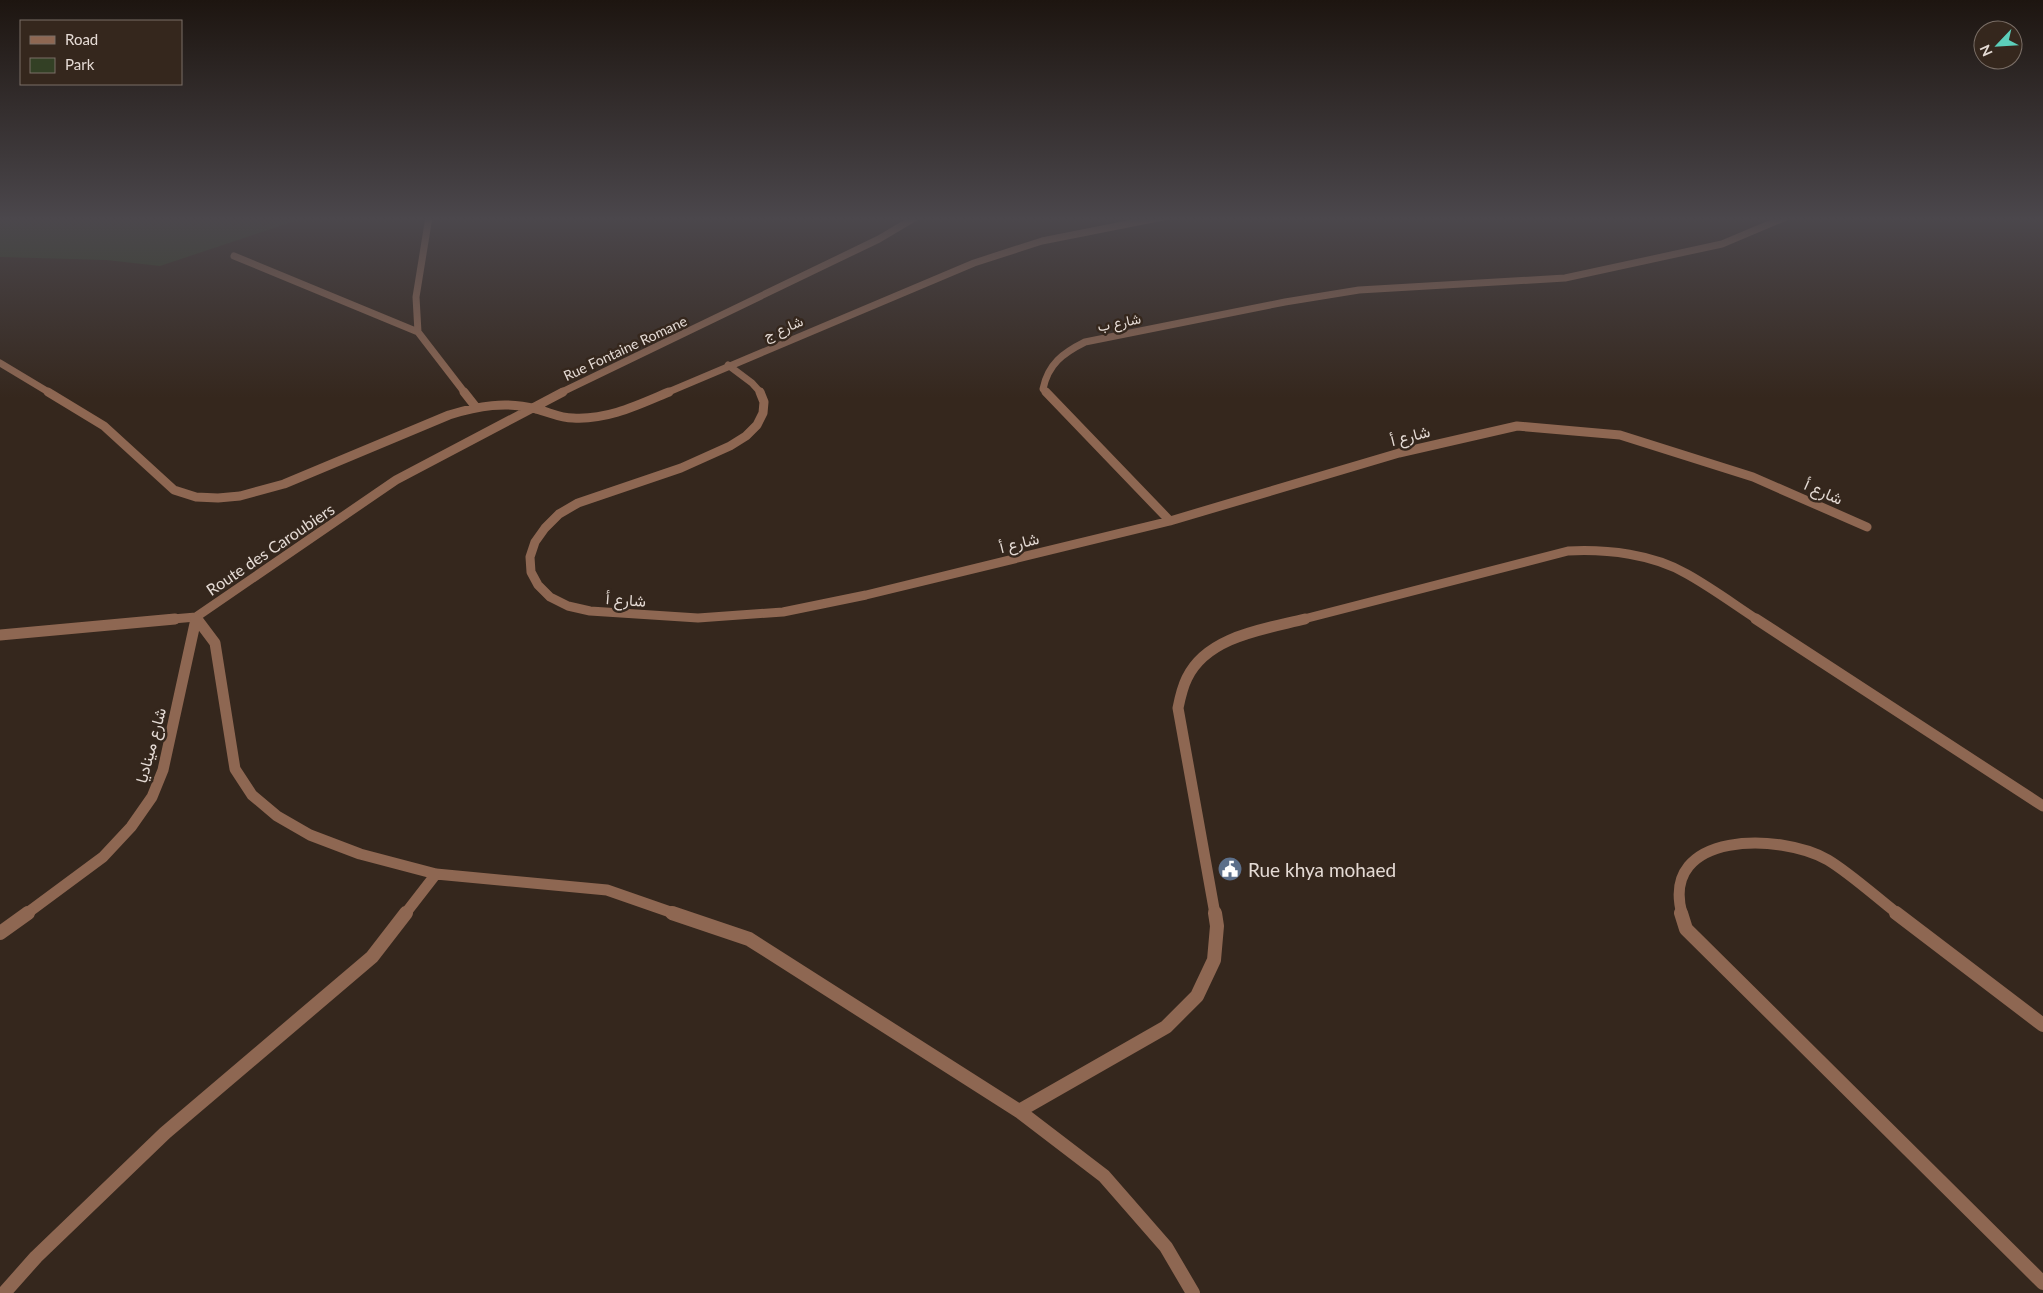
<svg xmlns="http://www.w3.org/2000/svg" width="2043" height="1293" font-family="Lato,Vazirmatn,sans-serif">
<style>
.green{fill:#334025}
.lines{fill:none;stroke-linecap:round;stroke-linejoin:round}
.minor-far3{stroke:#8e6752;stroke-width:7}
.minor-far2{stroke:#8e6752;stroke-width:9}
.minor-far1{stroke:#8e6752;stroke-width:11}
.minor{stroke:#8e6752;stroke-width:14}
.labels{text-anchor:middle;dominant-baseline:central;stroke-width:5;stroke-linejoin:round;paint-order:stroke}
.far-street-label{font-size:14px;fill:#e5dbd5;stroke:#35271d}
.street-label{font-size:16px;fill:#e5dbd5;stroke:#35271d}
.near-poi-label{font-size:19px;fill:#e5dbd5;stroke:#35271d;text-anchor:start}
</style>
<rect width="100%" height="100%" fill="#35271d"/>
<!-- green -->
<path class="green" d="M0,217H307L160,266L106,260L0,257Z"/>
<g class="lines">
<!-- minor-far3 -->
<path class="minor-far3" d="M429,217L416,297L418,332L465,393
M234,256L418,332
M0,363L50,393
M728,365L752,383L761,393
M560,393L879,239L916,217
M666,393L974,263L1042,241L1163,217
M1047,393L1043,389C1048,364 1063,353 1085,342L1285,302L1359,290L1565,278L1722,244L1786,217"/>
<!-- minor-far2 -->
<path class="minor-far2" d="M48,392L104,426L174,490L196,497L218,498L240,496L284,484L449,415C478,406 506,401 536,409C549,412 560,418 573,418C608,420 638,405 669,392
M464,392L475,406
M760,392L764,402L763,413L757,425L746,436L730,446L681,468L578,503L559,514L545,528L535,542L530,557L531,572L538,585L550,597L568,606L590,611L698,618L783,612L866,595L1170,521L1399,453L1517,426L1620,435L1753,477L1867,527
M1046,392L1170,521
M196,617L198,620
M161,620L196,617L396,480L563,392
M195,620L196,617
M1300,620L1568,551C1607,549 1653,554 1687,574C1712,588 1735,605 1758,620"/>
<!-- minor-far1 -->
<path class="minor-far1" d="M197,619L215,643L235,769L252,795L277,816L310,835L360,854L436,874L607,890L676,914
M1756,619L2043,806
M0,635L175,619
M26,914L103,857L131,827L152,797L163,770L196,619
M405,914L436,874
M1215,914L1178,708C1180,698 1182,688 1187,678C1207,636 1265,629 1305,619
M1682,914C1659,830 1782,833 1828,860C1851,874 1876,897 1898,914"/>
<!-- minor -->
<path class="minor" d="M672,913L749,939L1019,1111L1104,1176L1166,1247L1193,1293
M1681,913L1686,929L2043,1283
M1896,913L2043,1025
M0,933L28,913
M1019,1111L1166,1027L1197,996L1214,960L1217,926L1215,913
M4,1293L36,1257L165,1133L372,957L406,913"/>
</g>
<!-- sky -->
<linearGradient id="sky" x2="0" y2="1"><stop stop-color="#1d1510"/><stop offset="0.55" stop-color="#4b474c"/><stop offset="1" stop-color="#4b474c" stop-opacity="0"/></linearGradient>
<rect width="2043" height="398" fill="url(#sky)"/>
<!-- icons -->
<defs>
<symbol id="civic-disc" viewBox="-11 -11 22 22"><circle r="9.5" fill="#5c6f8a" stroke="#35271d"/><path d="M-.6-6.5H3V-4.5H.6V-3L4-1V1h2V6H-6V1h2V-1L-.6-3ZM-1.2 2.5V6h2.4V2.5Z" fill="#fff"/></symbol>
</defs>
<g fill-rule="evenodd">
<use href="#civic-disc" x="1216" y="855" width="28" height="28"/>
</g>
<g class="labels">
<!-- far-street labels -->
<g class="far-street-label">
<text transform="translate(1119 322) rotate(-11)">شارع ب</text>
<text transform="translate(783 328) rotate(-23)">شارع ج</text>
<text transform="translate(625 348) rotate(-25)">Rue Fontaine Romane</text>
</g>
<!-- street labels -->
<g class="street-label">
<text transform="translate(1410 435) rotate(-14)">شارع أ</text>
<text transform="translate(1824 491) rotate(24)">شارع أ</text>
<text transform="translate(1019 542) rotate(-14)">شارع أ</text>
<text transform="translate(270 549) rotate(-34)">Route des Caroubiers</text>
<text transform="translate(626 599) rotate(4)">شارع أ</text>
<text transform="translate(150 745) rotate(-75)">شارع ميناديا</text>
</g>
<!-- near-poi labels -->
<g class="near-poi-label">
<text x="1248" y="869">Rue khya mohaed</text>
</g>
</g>
<!-- legend -->
<rect x="20" y="20" width="162" height="65" fill="#35271d" stroke="#7b6f67"/>
<rect x="30" y="36" width="25" height="8" fill="#8e6752" stroke="#7b6f67"/>
<text x="65" y="45" font-size="15" fill="#e5dbd5">Road</text>
<rect x="30" y="58" width="25" height="15" fill="#334025" stroke="#7b6f67"/>
<text x="65" y="70" font-size="15" fill="#e5dbd5">Park</text>
<!-- north arrow -->
<g transform="translate(1998 45) rotate(245)"><circle r="24" fill="#35271d" stroke="#7b6f67"/>
<path d="M0-4L9 19L0 12L-9 19Z" fill="#5cceba"/>
<text y="-8" font-size="14" font-weight="bold" text-anchor="middle" fill="#e5dbd5">N</text>
</g>
</svg>
